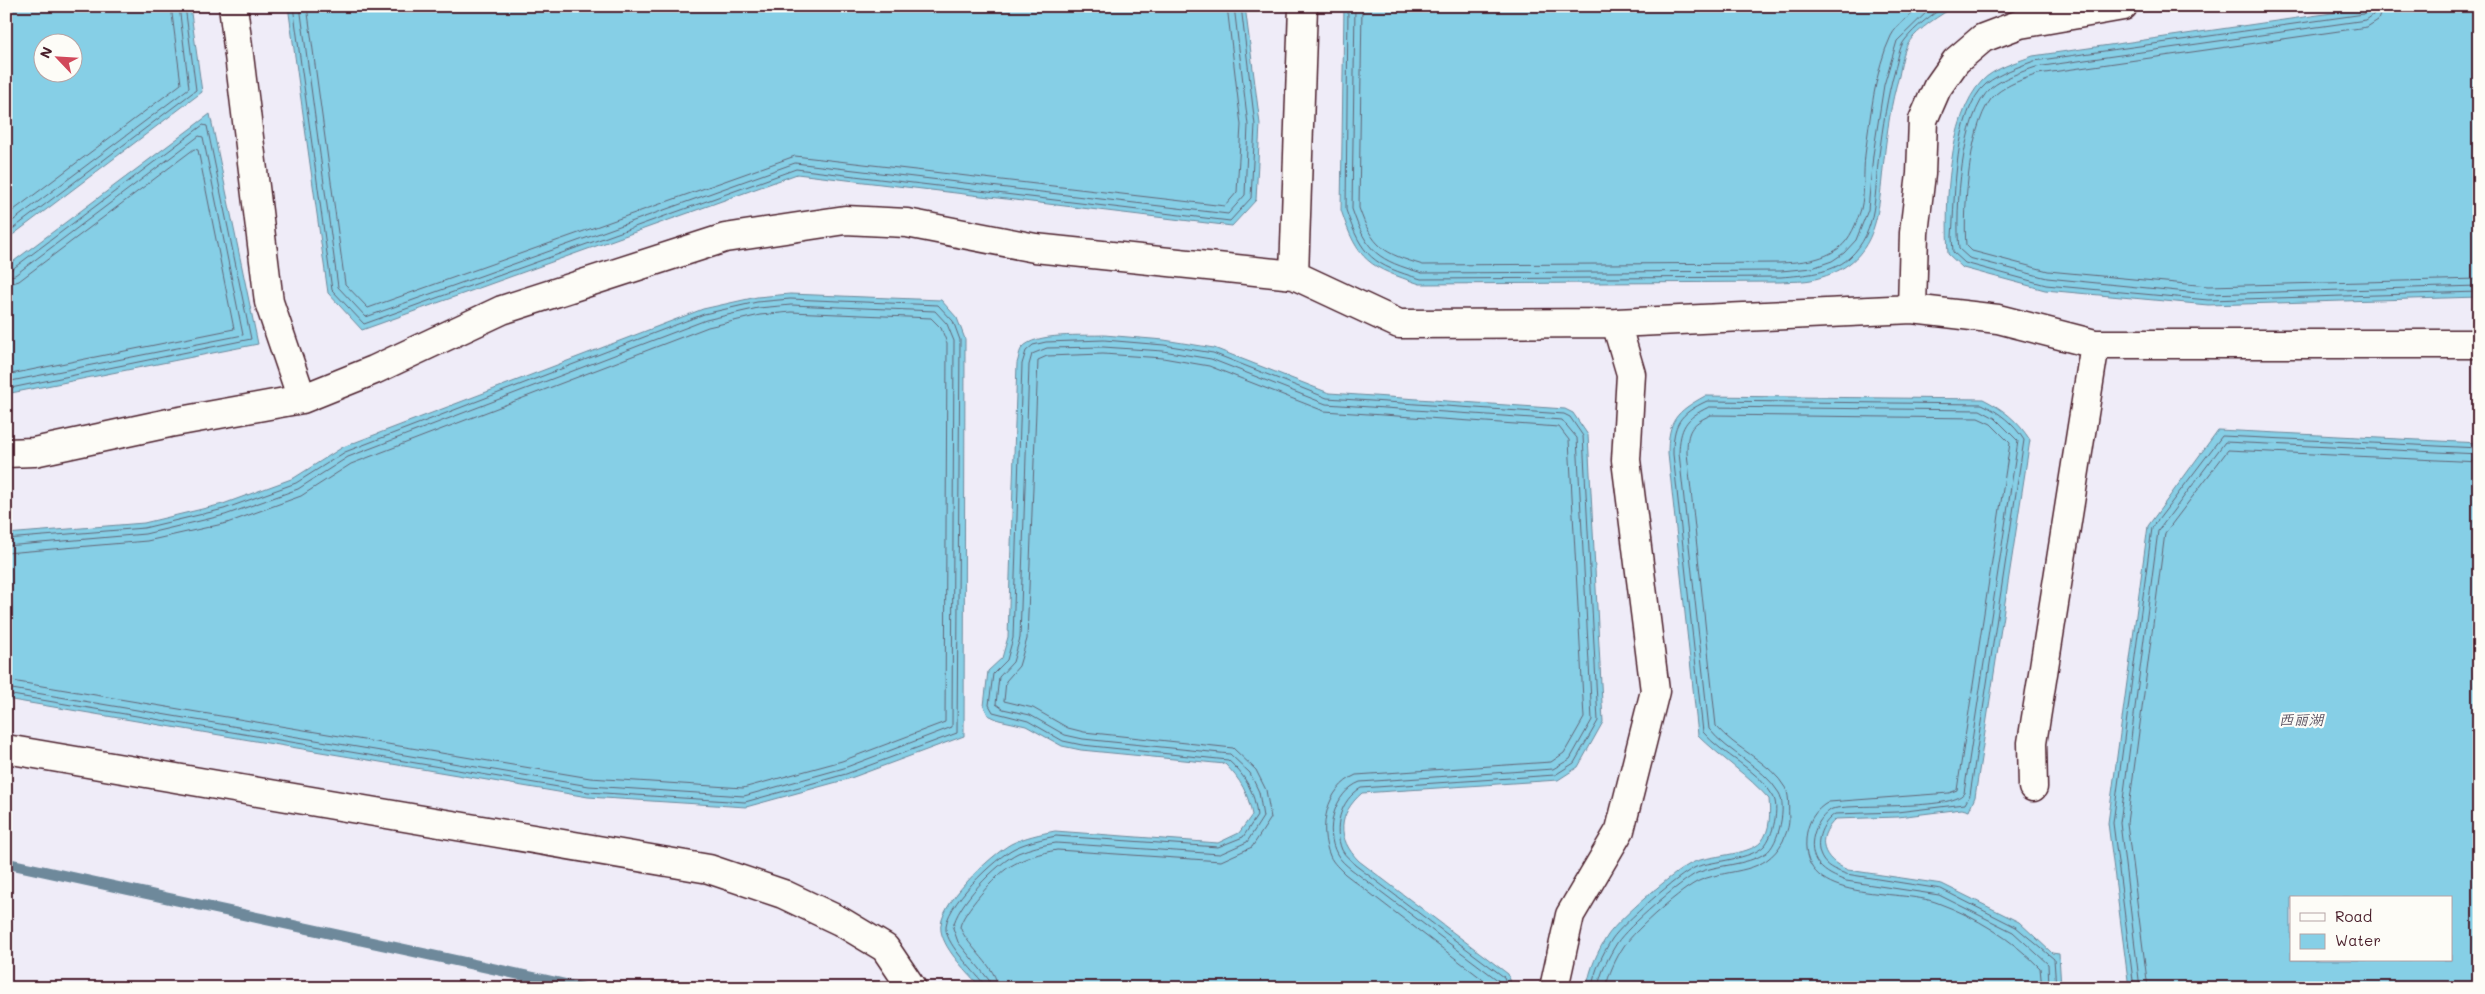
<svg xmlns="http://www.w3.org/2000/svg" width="2485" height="994" font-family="Mali,'LXGW WenKai TC',sans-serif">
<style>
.water{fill:#86cfe6;stroke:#6e899b;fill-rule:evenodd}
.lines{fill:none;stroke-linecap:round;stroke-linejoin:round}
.shore{stroke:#626576;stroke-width:1}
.stream{stroke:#6e899b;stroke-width:11}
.minor-casing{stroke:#4a1f2b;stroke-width:31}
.minor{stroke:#fdfcf7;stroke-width:28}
.labels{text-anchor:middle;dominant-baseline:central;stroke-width:4.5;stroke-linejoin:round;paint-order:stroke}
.water-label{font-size:15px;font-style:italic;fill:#5c5463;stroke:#fdfcf7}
</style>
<rect width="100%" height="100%" fill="#efecf8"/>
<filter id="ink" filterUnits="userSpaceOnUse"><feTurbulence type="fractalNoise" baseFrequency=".02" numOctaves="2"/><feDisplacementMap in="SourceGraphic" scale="10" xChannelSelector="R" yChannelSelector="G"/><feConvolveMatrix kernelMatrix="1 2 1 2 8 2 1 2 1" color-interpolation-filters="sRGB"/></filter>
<g filter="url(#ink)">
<!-- water -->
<path class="water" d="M6,6H190L202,92L6,240ZM72,42V72H42V42Z
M288,6H1245L1260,124L1256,200L1232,226L797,174L362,330L328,293Z
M1344,6H1956C1941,14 1918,29 1908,43C1903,52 1901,66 1899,76C1891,102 1887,132 1884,159C1878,213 1880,263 1815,279C1805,282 1792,281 1781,282L1420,284C1369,267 1358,262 1341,210Z
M2381,6H2479V297L2208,305L2045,290L1963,268L1948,254C1945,208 1948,116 1982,81C1994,68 2017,62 2033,56Z
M210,114L258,344L6,394V267Z
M790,294L941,300L957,318L965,339L964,736L848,779L746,807L588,797L6,699V534L144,523L223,504L294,478L343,447L703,309L757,297Z
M1104,335L1164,340L1214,348L1329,393L1565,409L1573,413L1588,435L1603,722L1578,767L1558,780L1362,793C1338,814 1336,838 1359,861L1508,974L1513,988H981C968,972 945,952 941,931C936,906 991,855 1011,844C1025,837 1040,834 1055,831L1218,843L1239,833L1252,815C1248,793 1241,780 1225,764L1081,750L1062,746L1026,726L999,720L988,715L984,706L988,671L1002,658L1008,637L1017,363C1019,358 1019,351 1022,348C1035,332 1084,336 1104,335Z
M1705,396L1983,399C2003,409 2018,421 2030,440L1975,797L1969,811L1962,809L1898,817L1836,819C1814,839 1823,860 1848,870L1942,884L2019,922L2052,953L2059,954L2061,988H1587C1589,970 1598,950 1608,935C1620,918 1673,872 1692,863C1708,855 1748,856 1761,842C1771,830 1770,813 1769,799C1748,775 1721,758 1698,735L1668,454C1668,420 1676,412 1705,396Z
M2218,430L2479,443V988H2129L2108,823L2148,526ZM2291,898H2451V960H2291Z"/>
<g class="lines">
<!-- shore -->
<path class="shore" d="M293,6L332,290L364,324L796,169L1230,221L1251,198L1255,125L1241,6
M300,6L338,287L366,317L795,163L1228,214L1245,195L1248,125L1234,6
M307,6L345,284L368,308L795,156L1225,206L1237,192L1241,125L1227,6
M1348,6L1346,210C1362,257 1373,265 1421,279L1781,277C1804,275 1831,274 1849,258C1879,231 1874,191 1879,155C1883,126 1887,97 1895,69C1898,60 1899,47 1905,40C1915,27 1932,14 1946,6
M1355,6L1352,209C1367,253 1378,260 1422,273L1781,271L1812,268L1832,261L1844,253L1856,240L1868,210L1873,155L1884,85L1897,41L1933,6
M1362,6L1359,208C1373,248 1383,253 1423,265L1780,263C1801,262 1821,261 1839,248C1850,240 1857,222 1861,209C1865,192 1863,173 1865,155C1870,119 1875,69 1891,36C1897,24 1912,15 1921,6
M2369,6L2368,11L2364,14L2034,61C2018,67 2000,73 1986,84C1954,111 1955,197 1952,237L1953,252L1965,263L2046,285L2208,300L2479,292
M2376,6L2373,15L2366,20L2036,67C2021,72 2003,78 1991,88C1961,114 1955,212 1959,249L1969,258L2047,278L2208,294L2479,286
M2383,6L2378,20L2367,27L2038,74C2024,79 2008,84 1996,94C1969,116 1963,212 1966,245L1972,251L2048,271L2208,286L2479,279
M6,216L181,84L171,6
M6,226L189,88L179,6
M6,234L196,90L185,6
M6,271L11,270L203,125L207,126L251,339L6,389
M6,277L15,275L199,136L203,137L243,335L6,382
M6,285L19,281L194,149L198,150L234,329L6,375
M6,539L144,528L224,509L296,483L345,452L704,314L757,302L790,299L938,305L953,321L960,340L957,733L846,774L745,802L588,792L6,694
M6,546L145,534L225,515L298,489L348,457L706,320L758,308L791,305L935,311L947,324L954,341L952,727L844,768L744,796L589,786L6,688
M6,553L147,541L227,523L301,496L351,464L708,327L760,315L791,312L931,318L941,328L947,343L945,722L842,761L743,788L590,778L6,680
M984,988L983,983C973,970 948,946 946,930C943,907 996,857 1015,848C1028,842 1042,839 1056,836L1218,847L1243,837L1257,816C1255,792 1245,775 1228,760L1082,745L1063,741L1028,721L993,712L989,705L993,674L1007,660L1013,638L1022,364L1026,351L1033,345L1046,342L1104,340L1164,345L1213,353L1327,398L1564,414L1570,417L1583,436L1598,721L1574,763L1555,775L1361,788C1340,800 1333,828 1342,850C1345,856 1351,860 1355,865L1504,977L1508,988
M990,988L989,980L958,942L953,928C956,905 997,863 1018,853C1030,848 1043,845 1056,843L1220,854L1247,842L1263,817L1259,792L1250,773L1230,754L1083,739L1065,735L1030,715L1003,709L996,704L999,677L1013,662L1020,638L1029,365L1032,354L1047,348L1103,347L1163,351L1211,359L1326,404L1562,420L1577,438L1592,720L1570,759L1553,769L1360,782C1334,792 1324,831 1337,854C1340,860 1346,865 1351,869L1499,981L1502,988
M998,988C997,967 968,948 960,927C962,913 996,875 1009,867C1024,858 1040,853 1057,850L1221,861L1252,847L1271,818L1266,790L1256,770L1233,748L1084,732L1068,728L1033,708L1004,701L1006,681L1019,666L1027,639L1038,360L1047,356L1103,354L1163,358L1209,366L1324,411L1559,427L1569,440L1584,718L1564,753L1551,762L1356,775C1326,788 1318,828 1330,856C1333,863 1340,869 1345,874L1494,988
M1592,988C1594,971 1603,953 1612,939C1622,924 1679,874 1696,867C1713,861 1752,859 1764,846C1773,837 1780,807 1773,796C1757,768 1723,756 1703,732L1673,454C1673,424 1679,414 1707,401L1982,404C1999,412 2014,424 2024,440L1970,795L1965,804L1897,812L1835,814C1821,823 1813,845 1823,860C1828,868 1838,871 1846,874L1941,889L2016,927L2054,959L2056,988
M1598,988C1600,973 1609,956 1617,943C1627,927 1681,881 1697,873C1719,864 1745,866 1766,853C1779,844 1787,806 1779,793C1762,765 1729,754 1709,729L1679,453C1680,428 1685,418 1709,407L1980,410L1995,418L2018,441L1964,793C1952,811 1856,803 1832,809C1815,819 1805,848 1819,865C1826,873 1835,877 1846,881L1939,895L2013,932L2048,964L2049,988
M1606,988C1608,975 1616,958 1624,946C1635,930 1683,887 1701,880C1732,868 1765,875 1783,841C1786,833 1789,828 1789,819C1788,810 1790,798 1786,789C1770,761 1736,750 1716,726L1687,453C1687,432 1690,424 1711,415L1978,418L1991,424L2010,443L1957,790L1949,793L1829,802C1815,809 1807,823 1806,839C1801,906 1898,887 1938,903C1976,917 2012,939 2040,968L2042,988
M2134,988L2113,823L2152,528L2222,436L2479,448
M2140,988L2120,823L2158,531L2225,442L2479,454
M2148,988L2127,823L2165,533L2228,450L2479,462"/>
<!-- stream -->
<path class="stream" d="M6,863L582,988"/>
<defs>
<path id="minor" d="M233,6L269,302L302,399
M1294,275L1303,6
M1912,309L1914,233L1921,174L1923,120L1937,88L1956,61L1983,38L2020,24L2123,6
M6,453L34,452L169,423L302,399L374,370L502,310L725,238L845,220L907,223L1035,248L1294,275L1399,324L1616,323L1912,309L1998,319L2095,344H2479
M6,749L709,869L783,894L840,921L885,948L912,988
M2033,787L2032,743L2095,344
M1554,988L1570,915L1620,830L1655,691L1626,460L1631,374L1616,323"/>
</defs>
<!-- minor casing -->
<use href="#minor" class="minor-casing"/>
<!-- minor -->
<use href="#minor" class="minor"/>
</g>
</g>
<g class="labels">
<!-- water labels -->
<g class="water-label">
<text x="2301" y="719">西丽湖</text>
</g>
</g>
<!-- margin -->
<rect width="2485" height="994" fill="none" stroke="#fdfcf7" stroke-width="25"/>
<rect x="12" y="12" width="2460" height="969" fill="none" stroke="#4a1f2b" stroke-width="2" filter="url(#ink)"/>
<!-- legend -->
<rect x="2290" y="896" width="162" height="65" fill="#fdfcf7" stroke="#b5a4a5"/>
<rect x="2300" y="913" width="25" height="8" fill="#fdfcf7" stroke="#b5a4a5"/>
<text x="2335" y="922" font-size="15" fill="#4a1f2b">Road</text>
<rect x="2300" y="934" width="25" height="15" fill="#86cfe6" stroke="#b5a4a5"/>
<text x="2335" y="946" font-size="15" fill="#4a1f2b">Water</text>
<!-- north arrow -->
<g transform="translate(58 58) rotate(295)"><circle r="24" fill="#fdfcf7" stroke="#b5a4a5"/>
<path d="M0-4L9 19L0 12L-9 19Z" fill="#d1495b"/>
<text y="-8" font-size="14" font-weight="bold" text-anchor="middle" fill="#4a1f2b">N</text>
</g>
</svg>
